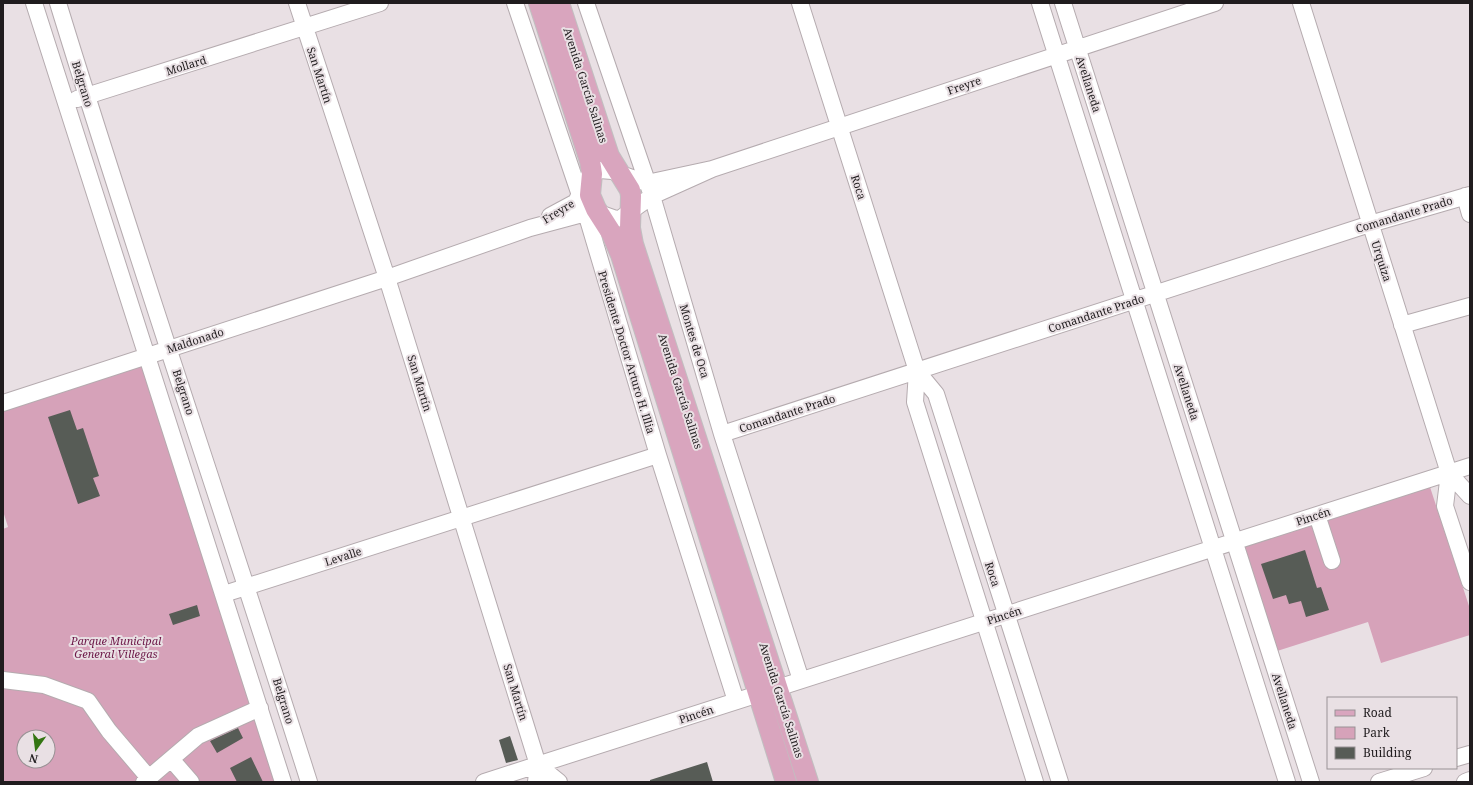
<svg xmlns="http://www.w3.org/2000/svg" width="1473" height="785" font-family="'Noto Serif',serif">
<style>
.green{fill:#d6a2b9;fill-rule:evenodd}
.building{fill:#575c56}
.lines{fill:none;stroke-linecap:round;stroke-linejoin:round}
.minor-casing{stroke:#b5abaf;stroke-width:18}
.major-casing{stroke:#c1bfc0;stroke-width:22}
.minor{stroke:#fff;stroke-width:16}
.major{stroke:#d9a5be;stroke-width:20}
.labels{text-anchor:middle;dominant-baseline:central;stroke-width:4;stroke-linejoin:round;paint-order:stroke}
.street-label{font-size:11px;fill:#201c1e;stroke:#e9e0e4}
.park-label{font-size:11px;font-style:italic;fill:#6c1747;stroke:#e9e0e4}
</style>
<rect width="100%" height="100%" fill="#e9e0e4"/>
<!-- green -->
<path class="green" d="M144,363L278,782H3V529L8,527L3,511V408ZM24,737H48V761H24Z
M1430,487L1470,609V635L1381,663L1368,622L1274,652L1241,548Z"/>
<!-- building -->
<path class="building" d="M70,410L77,430L83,428L99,476L93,478L100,496L78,504L48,417Z
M1305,550L1317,588L1321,587L1329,610L1306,617L1301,601L1289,604L1286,595L1273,599L1261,564Z
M197,605L200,616L173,625L169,614Z
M238,728L243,738L217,753L210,741Z
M510,736L518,760L506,763L499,740Z
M251,757L263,782H237L230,768Z
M707,762L713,782H650V780Z"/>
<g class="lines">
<defs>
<path id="minor" d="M34,3L283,782
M58,3C138,264 227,522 309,782
M297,3L387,278L538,765L536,782
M515,3L586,213L658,455L736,701
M586,3L652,196L722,434L801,680
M800,3L917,371L936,394L1060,782
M1040,3L1287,782
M1063,3L1311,782
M1301,3L1449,473L1445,506L1470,582
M77,99L380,3
M1465,196L1470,214
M550,216L576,202L588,177L600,170L612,171L647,183L712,169L1215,3
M1402,325L1470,306
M917,371L915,402L1035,782
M3,403L387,278L530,228L586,213H599L616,219L621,218L652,196L712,169
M722,434L1370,224L1470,195
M1449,473L1470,496
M1317,515L1332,561
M224,594L658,455
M3,680L44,685L88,701L109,731L149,778
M1456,758L1470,754
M171,759L191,782
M538,765L559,782
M144,782L198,736L260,708
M484,782L1470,466
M1379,782L1424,768
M1465,782L1470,780"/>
<path id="major" d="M539,3L590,161L592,174L590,195L596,209L612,234L621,255L786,782
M559,3L605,144L609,156L630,190L631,196L630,228L633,244L808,782"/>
</defs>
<!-- minor casing -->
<use href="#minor" class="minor-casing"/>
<!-- major casing -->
<use href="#major" class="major-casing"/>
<!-- minor -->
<use href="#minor" class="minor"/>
<!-- major -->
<use href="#major" class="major"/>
</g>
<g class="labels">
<!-- street labels -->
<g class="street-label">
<text transform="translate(186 65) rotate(-17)">Mollard</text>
<text transform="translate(320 75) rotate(72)">San Martín</text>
<text transform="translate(83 84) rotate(73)">Belgrano</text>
<text transform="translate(1089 84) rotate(72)">Avellaneda</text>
<text transform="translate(586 85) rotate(72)">Avenida García Salinas</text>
<text transform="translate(964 85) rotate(-19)">Freyre</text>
<text transform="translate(859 187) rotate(72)">Roca</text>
<text transform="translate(558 211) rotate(-32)">Freyre</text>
<text transform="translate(1404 214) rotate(-17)">Comandante Prado</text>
<text transform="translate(1382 261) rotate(72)">Urquiza</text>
<text transform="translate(1096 313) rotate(-18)">Comandante Prado</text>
<text transform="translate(195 340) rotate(-18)">Maldonado</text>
<text transform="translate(695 341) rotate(73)">Montes de Oca</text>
<text transform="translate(627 352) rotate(73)">Presidente Doctor Arturo H. Illia</text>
<text transform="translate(420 383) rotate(73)">San Martín</text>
<text transform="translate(681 391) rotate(72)">Avenida García Salinas</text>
<text transform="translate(184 392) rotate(72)">Belgrano</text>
<text transform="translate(1187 392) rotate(72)">Avellaneda</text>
<text transform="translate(787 413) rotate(-18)">Comandante Prado</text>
<text transform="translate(1313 516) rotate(-18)">Pincén</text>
<text transform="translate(343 556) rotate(-18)">Levalle</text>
<text transform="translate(993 574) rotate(72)">Roca</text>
<text transform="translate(1004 615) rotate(-18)">Pincén</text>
<text transform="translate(516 692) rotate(73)">San Martín</text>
<text transform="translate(782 700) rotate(72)">Avenida García Salinas</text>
<text transform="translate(284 701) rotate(73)">Belgrano</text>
<text transform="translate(1285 701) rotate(72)">Avellaneda</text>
<text transform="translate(696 714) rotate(-18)">Pincén</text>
</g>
<!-- park labels -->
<g class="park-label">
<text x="116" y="640">Parque Municipal<tspan x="116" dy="13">General Villegas</tspan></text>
</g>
</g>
<!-- border -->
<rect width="1473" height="785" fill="none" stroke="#201c1e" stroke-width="8"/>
<!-- legend -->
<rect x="1327" y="697" width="130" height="72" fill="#e9e0e4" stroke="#999295"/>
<rect x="1335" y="710" width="20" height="6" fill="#d9a5be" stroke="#999295"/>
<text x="1363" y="717" font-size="12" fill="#201c1e">Road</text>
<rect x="1335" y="727" width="20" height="12" fill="#d6a2b9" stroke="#999295"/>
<text x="1363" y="737" font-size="12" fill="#201c1e">Park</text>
<rect x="1335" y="747" width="20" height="12" fill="#575c56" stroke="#999295"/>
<text x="1363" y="757" font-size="12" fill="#201c1e">Building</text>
<!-- north arrow -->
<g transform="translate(36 749) rotate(194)"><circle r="19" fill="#e9e0e4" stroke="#999295"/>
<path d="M0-3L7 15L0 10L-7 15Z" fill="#337512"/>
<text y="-6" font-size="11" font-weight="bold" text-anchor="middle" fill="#201c1e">N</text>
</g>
</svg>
